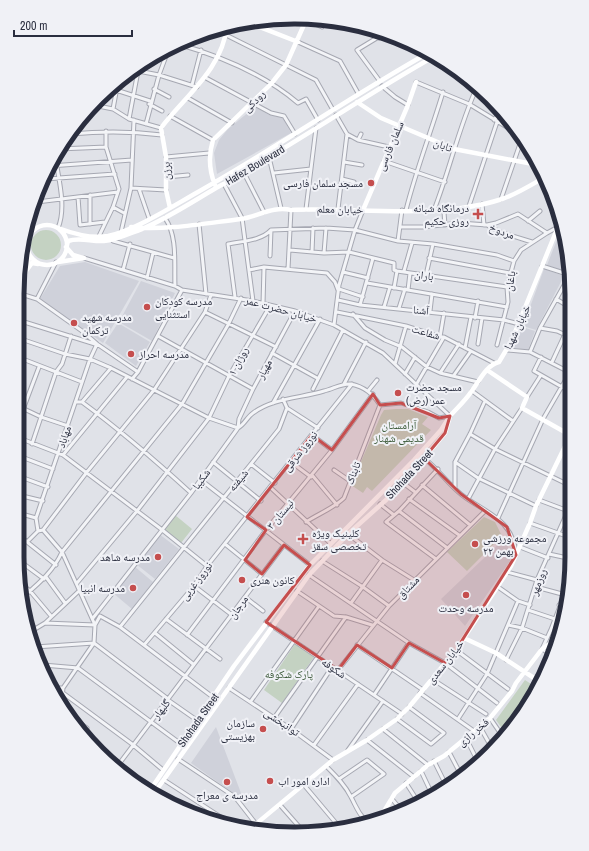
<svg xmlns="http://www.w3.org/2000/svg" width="589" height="851" font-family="'Archivo Narrow','Noto Naskh Arabic',sans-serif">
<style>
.built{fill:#cfd1da}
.green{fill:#c4d2c2}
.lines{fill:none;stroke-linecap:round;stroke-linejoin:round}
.street-casing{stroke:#a6a8b2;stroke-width:5}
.street{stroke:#f3f4f7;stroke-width:3}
.secondary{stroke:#fff;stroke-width:4.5}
.marked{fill:#c54e4e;fill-opacity:0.2;stroke:#c54e4e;stroke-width:3;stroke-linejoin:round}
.poi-dot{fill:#c54e4e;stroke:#f0f1f6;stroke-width:1.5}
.labels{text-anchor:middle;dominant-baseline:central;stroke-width:4;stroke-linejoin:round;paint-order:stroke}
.street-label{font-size:11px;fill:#2a2e3f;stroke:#f0f1f6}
.poi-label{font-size:11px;fill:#2a2e3f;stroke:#f0f1f6;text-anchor:start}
.park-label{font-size:11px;fill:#3a5938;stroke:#f0f1f6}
.rim{fill:none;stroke:#2a2e3f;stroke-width:5}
</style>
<rect width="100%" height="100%" fill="#e0e2e8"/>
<!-- built -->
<path class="built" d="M255,107L269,115L283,118L291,133L217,174L214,153L219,140L228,129Z
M562,227L567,241V273L547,265Z
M85,262L139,281L103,343L40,299L60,266Z
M544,269L564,276L536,330L523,326Z
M141,281L175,293L152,341L119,322Z
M118,323L150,342L136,366L105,343Z
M522,327L535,331L528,350L514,348Z
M159,534L179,549L155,579L136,564Z
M504,539L511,553L510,561L465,626L441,599Z
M134,566L153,582L132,609L113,593Z
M216,727L244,801L191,763Z"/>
<!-- green -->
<path class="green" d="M31 245a15 15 0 1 1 30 0a15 15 0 1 1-30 0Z
M396,409H408L428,417L422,424L431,430L372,491L367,487L363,493L351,485L381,415L384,410Z
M175,515L192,529L181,543L164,529Z
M484,517L495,522L502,536L467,571L447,552Z
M295,644L314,657L282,703L264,690Z
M525,680L537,688L525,711L506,734L496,720Z"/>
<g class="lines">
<defs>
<path id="street" d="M302,18L322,27
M374,30L379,38
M226,35L316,80L333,110
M298,42L340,61L358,93
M178,44C220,56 264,74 298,103L306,99L318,120
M133,70L159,75L197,87
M206,78L271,113L284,116L295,134
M379,80L357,50L385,33
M416,82L469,104L515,132
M192,85L201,50
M382,86L395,97L408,105
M154,89L169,97
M116,90L150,101
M188,98L232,123
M149,104L162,111
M93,105L113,109L129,119L161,128
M113,109L118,82
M336,115L347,134L338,209
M170,116L213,140
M129,119L138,71
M494,120L500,112
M146,124L159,75L169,48
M71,134C102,131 131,131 162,135
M347,134L358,140L389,147
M358,140L361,134
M59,149L106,147
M55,155C58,177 67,207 58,228
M166,157L209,153
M269,157L281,208
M384,161L445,182
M344,162L362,165
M50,166L132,160
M244,173L264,212
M274,173L311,169
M167,177L188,175
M45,179L115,174
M342,179L354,182
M224,184L242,218L253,301
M131,188L166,190
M139,189L149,218
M78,197L80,225L105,222
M501,199L521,141
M37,202L118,192
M482,204L484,225
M469,206L497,122
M113,207L124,213
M306,209L316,128
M406,210C416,170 431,132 443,92
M434,210C450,169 459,126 477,87
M444,212L445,225
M165,218C178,237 174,264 175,286
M528,221L540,211
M90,224V195
M199,224L206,294
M487,225L496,223L518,214L547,233L558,227
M400,227H423L460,223L487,225L500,232L532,242
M121,232L131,188L134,120
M99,236L113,207L119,189L106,147V131
M113,241L174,258
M398,241L402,210
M22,250L27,247
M290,250L324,253L349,252L394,263V270L397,271L507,287
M312,252L313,228
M324,253L326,228
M270,256L271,230
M84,258L175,286L182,290L253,301L295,311L334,325L383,353L450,416
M429,258L510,273
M542,266L567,274
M288,269L291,210
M123,270L130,244
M249,270L264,267L327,273L335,282L338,290
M404,271L412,243
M343,272L368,278
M426,275L433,244
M147,278L153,253
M367,283L507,307
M394,288L397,271
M339,289L363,297
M408,290L410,273
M21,294L37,299L82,331L97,344L138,372
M235,297L228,244C242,241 261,241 271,230L326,228L355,230L398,241L433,244L497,255L514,261
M37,299L56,262
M556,299L568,306
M338,300L360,305L504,320L519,324
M263,304L264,267
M360,305L373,258
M384,307L390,287
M399,308L405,289
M430,311L432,294
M205,312L276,347
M337,312L406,326L440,337H444L494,363
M353,314L365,328L385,340L402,347L427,367L440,373L478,382
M475,318L478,301
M21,321L95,344
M334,325L339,285L355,230L363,210
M540,328L557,331L568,336
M158,336L253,389
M440,337L444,313
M21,339L65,354L90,359L111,368L209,418L238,428
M478,344L482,318
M497,345L508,302L507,287L514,261L521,250L547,233
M465,348L471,317
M507,350L530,352L569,372
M530,352L540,328L567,280
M272,353L317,378
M541,357L534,371L569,391
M20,358L82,382
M552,362L565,334
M395,364L406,326
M440,373L459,344
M405,374L415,357
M454,375L471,351
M132,379L138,372L182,290
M344,384L366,342
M416,385L444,337
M313,389L343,330
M368,391L377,380
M472,391L513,421
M527,397L541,375
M283,399L287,408L318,428
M76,402H82C120,430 156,461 191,493
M82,402L111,368
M273,403L320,319
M380,405L401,403L428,412L439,418L450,416
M20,407L41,417L68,426
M19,420L39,367
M238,428L239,419L253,389L295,311
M470,434L495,449L571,486
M312,435L332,450
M19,438L63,455L161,529L207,566
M32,444L56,372L62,364L71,336
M63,455L127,377
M19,456L53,469
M424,458C438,469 448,484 462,495C485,513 512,518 516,553
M213,462L261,501
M291,462L311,477
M455,462L478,478L536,506
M251,464L275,483
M334,470L350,481
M312,475L337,505
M18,476L48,487
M201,480L310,565
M402,482L415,492
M422,485L470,525
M271,488L330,543
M455,488V462L470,434L485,401
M18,495L43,501
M409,499L459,535
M468,499L495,449L522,408
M539,500L571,512
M380,504L394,515
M399,511L446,547
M18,513L36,518
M498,518L543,419L569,374
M306,522C318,514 334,508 344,498L380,405
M530,523L572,538
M43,530L87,472L154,390L205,312L211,295
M38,531L43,530L62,552L95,625L94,643L63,688L61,706
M38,531L36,518L90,359L97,344
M17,534L56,565
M348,534L382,560L414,580
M27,542L38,531
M225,544L262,574
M520,547L548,558
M549,554L572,559
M17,559L44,579
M436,559L386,522L399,511L438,469
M322,561L363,587L389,606
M507,572L537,580
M309,575L409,643L445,663L497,703
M46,577L65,603
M77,583L137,511L209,418L229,376L270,306
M21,584L30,591L51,616
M194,586L232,615
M498,587L518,601L530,605
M536,587L562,594
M297,591L334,616L346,617L372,625
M245,597L263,611
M22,598C38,584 53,572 62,552L182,404L228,325L241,298
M351,603L382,560
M559,605L567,607
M528,610L555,619
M25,616L35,629
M93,618L191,493L238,428C245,424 247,417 253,413C273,398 301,398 324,391C333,389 342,383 351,384C365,387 373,394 380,405
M166,619L220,659
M266,622L402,714
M45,623L95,625L100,616L120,627L214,698
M508,625L522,628L547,638
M120,627L279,429L287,408
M155,633L193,664
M187,635L266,530L332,450L373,394
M30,636L35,629L45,623L80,590
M144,645L194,586L207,566L352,384
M357,645L423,690
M35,647L94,643L168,699
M456,650L508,689
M553,656L542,649C555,623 565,594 571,566
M506,660L522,628L537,580L571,504
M43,665L78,668L181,744
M338,670L389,606L485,511
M432,679L486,714
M54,688H63
M229,688L291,729L333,760
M63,693L132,744L163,770
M420,693L474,731
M374,695L409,643
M168,700L198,721
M251,701L319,606
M69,716L87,728L84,733
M274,718L346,617
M490,718L503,737
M397,719L431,744L444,733L409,707
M458,719L487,674L518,601
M480,727L493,750
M291,729L332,667
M383,729L428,765
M466,738L478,762
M367,740L414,777
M314,745L358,684
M348,750L383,701
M449,752L460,773
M178,759L235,797L256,824
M434,761L444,781
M327,767C336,776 345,785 351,797C356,806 357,811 364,819
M116,768L284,545
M421,771L430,790
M339,779L367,760L384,774L351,797
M164,780L233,825
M406,783L417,800
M304,785L341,829
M392,799L402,811
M280,805L302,830
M410,808L424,794L460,773
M258,823L265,831"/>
</defs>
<!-- street casing -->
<use href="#street" class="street-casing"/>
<!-- street -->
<use href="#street" class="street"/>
<!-- secondary -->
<path class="secondary" d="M247,22L298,42
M357,102L381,118L454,149L538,165
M215,185C209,170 208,156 213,140L271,84L286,65L307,18
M170,208L166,190V157L161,128C185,96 222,70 227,26
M363,210L408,105L416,82
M27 245a20 20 0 1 1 40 0a20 20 0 1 1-40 0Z
M131,227C164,231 207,223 241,219C259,216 273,206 291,210C357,207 439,220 502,199C517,194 531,185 545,177
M58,228C74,234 92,239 108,236C136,230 173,206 198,192C276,148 350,97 428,53
M67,245L68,241C80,237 92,242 104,241C117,240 130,233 142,229C168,218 192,202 216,188C291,147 360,98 435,56
M66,247L73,255L83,258
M30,256L23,275L32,263L38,264
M58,262L84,258
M487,370L527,397L522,408L570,435
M450,416C457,408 465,401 471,392C479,382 486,365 499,362L511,342L560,222
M464,638L496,653L540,682
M151,789L234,666L310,565L414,460L441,430L450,416L445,433L424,458L386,500L348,534L309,575L155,792
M380,818L395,793L401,788L428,765L444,756L490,718L512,691L516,683L542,649L558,638
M250,829L333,760L367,740L397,719L409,707L456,650L511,566L530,523L536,506L570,436"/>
</g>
<!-- marked area -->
<path class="marked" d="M373,394L380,405L401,403L439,418L450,416L445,433L424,458L461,494L507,527L516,555L456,650L445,663L409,643L392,668L357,645L338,670L266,622L310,565L284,545L262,574L245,560L266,530L247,517L312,435L332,450Z"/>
<!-- markers -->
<g class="poi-dot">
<circle cx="371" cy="183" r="4"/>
<path d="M476 208h4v4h4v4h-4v4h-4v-4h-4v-4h4z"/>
<circle cx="147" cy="307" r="4"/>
<circle cx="74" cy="323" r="4"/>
<circle cx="131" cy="354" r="4"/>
<circle cx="398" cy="393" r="4"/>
<path d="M301 533h4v4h4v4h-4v4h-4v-4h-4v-4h4z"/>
<circle cx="475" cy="544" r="4"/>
<circle cx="158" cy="557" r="4"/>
<circle cx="242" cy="580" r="4"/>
<circle cx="133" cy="588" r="4"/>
<circle cx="466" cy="595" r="4"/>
<circle cx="263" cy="729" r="4"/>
<circle cx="270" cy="781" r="4"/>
<circle cx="227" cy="782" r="4"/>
</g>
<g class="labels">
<!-- street labels -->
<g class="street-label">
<text transform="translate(254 101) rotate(-45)">رودکی</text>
<text transform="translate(443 145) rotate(20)">تابان</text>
<text transform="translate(390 146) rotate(-67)">سلمان فارسی</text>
<text transform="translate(255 165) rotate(-31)">Hafez Boulevard</text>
<text transform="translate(166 171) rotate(-92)">برزن</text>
<text transform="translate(340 209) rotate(1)">خیابان معلم</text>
<text transform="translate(502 231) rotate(21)">مردوخ</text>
<text transform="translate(424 275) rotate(8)">باران</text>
<text transform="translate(510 281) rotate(-81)">باغان</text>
<text transform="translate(281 309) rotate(15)">خیابان حضرت عمر</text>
<text transform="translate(421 310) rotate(6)">آشنا</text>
<text transform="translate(517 327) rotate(-65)">خیابان شهدا</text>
<text transform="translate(426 332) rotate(16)">شفاعت</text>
<text transform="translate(238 361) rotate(-62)">روژان ۱</text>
<text transform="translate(264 369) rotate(-62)">مهیار</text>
<text transform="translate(64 437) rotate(-72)">مهاباد</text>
<text transform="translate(300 451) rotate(-52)">نوروز شرقی</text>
<text transform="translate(353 473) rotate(-69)">تابناک</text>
<text transform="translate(409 474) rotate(-47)">Shohada Street</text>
<text transform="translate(201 479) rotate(-54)">شکیبا</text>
<text transform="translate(238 480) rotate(-51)">شیفته</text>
<text transform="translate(280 514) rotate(-50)">نیستان ۳</text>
<text transform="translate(196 581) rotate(-53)">نوروز غربی</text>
<text transform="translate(538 582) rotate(-70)">روزمهر</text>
<text transform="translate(408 587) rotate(-46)">مشتاق</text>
<text transform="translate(238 607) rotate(-54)">مرجان</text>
<text transform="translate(445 662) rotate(-52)">خیابان سعدی</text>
<text transform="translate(334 668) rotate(35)">شکوفه</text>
<text transform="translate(161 709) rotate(-52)">گلبهار</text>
<text transform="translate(198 720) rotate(-55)">Shohada Street</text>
<text transform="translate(282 722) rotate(34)">توانبخشی</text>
<text transform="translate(473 732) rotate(-40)">فخر رازی</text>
</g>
<!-- poi labels -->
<g class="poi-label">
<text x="363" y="183" text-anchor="end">مسجد سلمان فارسی</text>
<text x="469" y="208" text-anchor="end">درمانگاه شبانه<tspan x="469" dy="13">روزی حکیم</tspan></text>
<text x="155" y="301">مدرسه کودکان<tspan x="155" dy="13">استثنایی</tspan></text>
<text x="82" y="317">مدرسه شهید<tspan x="82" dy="13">ترکمان</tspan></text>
<text x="139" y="354">مدرسه احراز</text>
<text x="406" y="387">مسجد حضرت<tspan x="406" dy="13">عمر (رض)</tspan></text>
<text x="312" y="533">کلینیک ویژه<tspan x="312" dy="13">تخصصی سقز</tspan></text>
<text x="483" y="538">مجموعه ورزشی<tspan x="483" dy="13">۲۲ بهمن</tspan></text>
<text x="150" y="557" text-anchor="end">مدرسه شاهد</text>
<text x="250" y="580">کانون هنری</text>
<text x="125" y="588" text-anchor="end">مدرسه انبیا</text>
<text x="466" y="608" text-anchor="middle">مدرسه وحدت</text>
<text x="255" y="723" text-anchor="end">سازمان<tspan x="255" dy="13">بهزیستی</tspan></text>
<text x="278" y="781">اداره امور اب</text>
<text x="227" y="795" text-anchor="middle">مدرسه ی معراج</text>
</g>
<!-- park labels -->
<g class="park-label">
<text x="399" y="425">آرامستان<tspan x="399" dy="13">قدیمی شهناز</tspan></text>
<text x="289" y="674">پارک شکوفه</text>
</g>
</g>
<!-- crop -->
<path d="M0 0H589V851H0ZM294 24H295A270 270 0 0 1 565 294V557A270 270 0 0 1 295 827H294A270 270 0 0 1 24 557V294A270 270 0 0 1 294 24Z" fill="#f0f1f6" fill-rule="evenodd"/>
<path class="rim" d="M294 24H295A270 270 0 0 1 565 294V557A270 270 0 0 1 295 827H294A270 270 0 0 1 24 557V294A270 270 0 0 1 294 24Z"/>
<!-- scale -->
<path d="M14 30v6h118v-6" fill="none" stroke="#2a2e3f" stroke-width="2"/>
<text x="20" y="30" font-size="12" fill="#2a2e3f" stroke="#f0f1f6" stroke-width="3" paint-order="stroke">200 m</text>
</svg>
